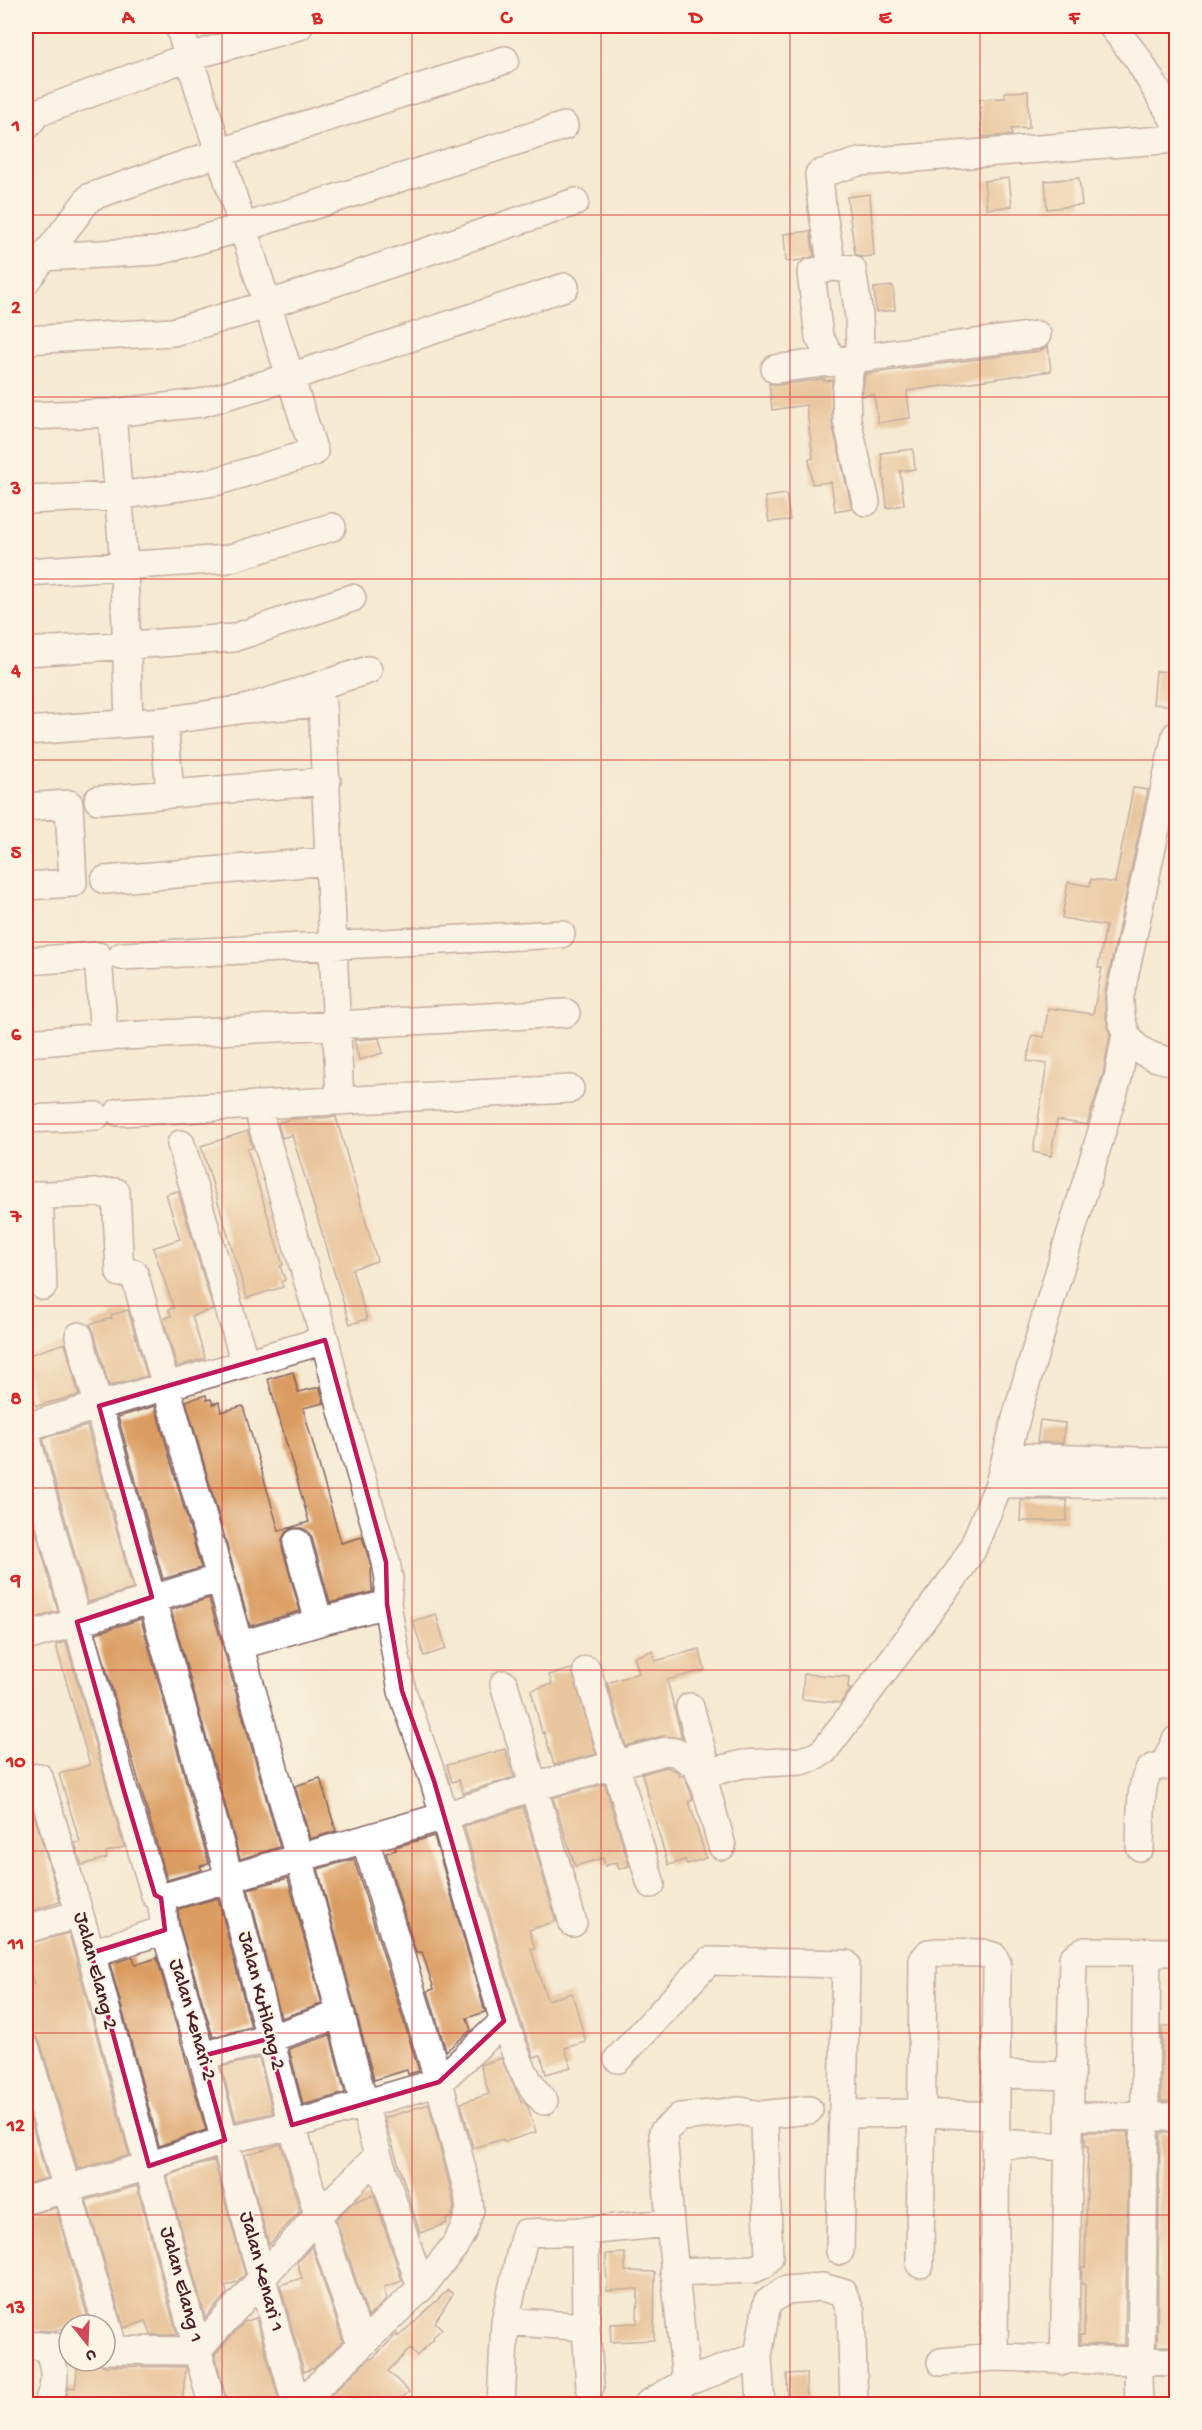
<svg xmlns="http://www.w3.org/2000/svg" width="1202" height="2430" font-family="'Gochi Hand',sans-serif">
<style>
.building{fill:#da9c61}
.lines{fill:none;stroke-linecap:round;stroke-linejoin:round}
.minor-casing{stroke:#866665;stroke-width:30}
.minor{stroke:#fff;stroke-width:27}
.marked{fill:none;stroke:#c2185b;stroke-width:4.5;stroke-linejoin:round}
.grid{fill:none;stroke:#d62828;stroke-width:1.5;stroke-opacity:0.55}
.labels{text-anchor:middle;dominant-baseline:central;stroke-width:4.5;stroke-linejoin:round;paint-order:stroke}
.street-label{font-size:21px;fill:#4a1f2b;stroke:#fcf5e5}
.neatline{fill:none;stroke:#d62828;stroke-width:2}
.grid-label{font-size:20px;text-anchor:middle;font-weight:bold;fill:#d62828}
</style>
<rect width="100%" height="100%" fill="#fcf5e5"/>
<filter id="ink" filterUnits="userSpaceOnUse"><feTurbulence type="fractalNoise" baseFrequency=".0167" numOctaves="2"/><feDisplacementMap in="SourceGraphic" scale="12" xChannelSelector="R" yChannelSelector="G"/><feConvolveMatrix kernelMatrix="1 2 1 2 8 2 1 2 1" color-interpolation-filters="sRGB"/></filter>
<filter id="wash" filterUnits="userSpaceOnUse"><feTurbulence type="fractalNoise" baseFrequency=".008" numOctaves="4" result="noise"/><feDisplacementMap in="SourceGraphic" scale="24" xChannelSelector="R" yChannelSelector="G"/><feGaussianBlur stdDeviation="1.35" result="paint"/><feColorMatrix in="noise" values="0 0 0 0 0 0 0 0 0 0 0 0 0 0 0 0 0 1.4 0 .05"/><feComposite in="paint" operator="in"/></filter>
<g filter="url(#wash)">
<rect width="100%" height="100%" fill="#f5ead2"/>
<g id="blocks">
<!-- building -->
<path class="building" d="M1028,91L1029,128L1011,129L1012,135L982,137L980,99L1005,98V92Z
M1009,178L1012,206L987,209L984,181Z
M1079,178L1082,205L1047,209L1045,181Z
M870,194L874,256L862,257L855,254L847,197Z
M810,231L814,256L802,260L786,262L784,234Z
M893,286L895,310L876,312L874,288Z
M1048,346L1051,371L907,391L910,418L878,423L874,394L862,396L865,374L1039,351Z
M824,379V381L832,380V423L852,508L835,511L831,482L812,484L809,459L813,458L806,405L772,410L769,383L777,385Z
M913,449L915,469L900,471L904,505L887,508L881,453Z
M786,494L790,520L769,522L765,497Z
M1156,671L1176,672V706L1153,704Z
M1133,788L1148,790L1105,993V1013L1110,1035L1103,1074L1087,1125L1057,1120L1051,1156L1033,1152L1047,1064L1027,1061L1032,1035L1044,1037L1048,1008L1093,1014L1102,968H1098L1106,926L1062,918L1068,882L1090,886L1091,879L1115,883Z
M379,1038L383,1053L359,1060L354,1040Z
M336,1117L377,1261L352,1269L367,1319L350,1324L292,1135L282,1138L278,1123L291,1119Z
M248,1131L252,1148L247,1149L283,1265L280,1266L285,1280L281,1282L283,1287L247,1298L201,1146Z
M178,1191L213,1309L192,1316L205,1358L177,1367L163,1319L171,1316L169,1309L174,1308L153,1248L180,1239L166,1194Z
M128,1310L147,1376L109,1386L94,1332L90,1324L112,1318L111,1315Z
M65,1343L79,1395L36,1406L26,1371V1356Z
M293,1372L298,1392L320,1387L324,1403L303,1408L341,1543L362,1537L371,1566L372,1592L330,1603L312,1538L308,1531L301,1528H292L286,1532L282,1539V1547L300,1611L250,1626L186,1401L206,1395L207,1400L211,1399L213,1404L219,1402L221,1412L243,1406L279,1531L309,1522L268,1379Z
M155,1406L201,1568L163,1579L118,1417Z
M1040,1420L1065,1423L1063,1443L1037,1442Z
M87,1426L133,1589L88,1602L43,1438Z
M26,1494L58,1611L26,1621Z
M1021,1500H1067V1521H1020Z
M209,1598L280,1847L240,1859L171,1610Z
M436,1614L446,1649L424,1656L413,1621Z
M141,1619L209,1864L200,1866L202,1870L167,1880L96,1633Z
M66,1642L124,1847L106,1852L107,1858L82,1865L75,1843L80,1842L59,1774L90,1765L56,1645Z
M699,1649L705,1670L667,1680L682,1738L662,1736L626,1746L607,1683L639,1673L634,1657L652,1651L655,1661Z
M572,1669L596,1754L554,1765L544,1732L542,1733L531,1690L552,1684L549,1675Z
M804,1674L849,1677L848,1689H851L840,1703L802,1699Z
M505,1749L514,1777L463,1793L459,1780L452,1782L447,1765Z
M667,1767L678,1772L679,1776H684L691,1793L693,1800L689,1801L706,1858L687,1864L685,1860L668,1865L642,1774Z
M320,1778L336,1831L310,1839L295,1786Z
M605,1784L629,1866L619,1869L617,1862L605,1866L603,1858L575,1866L553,1798Z
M29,1797L60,1902L26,1912V1798Z
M523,1807L556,1921L529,1930L535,1949H531L547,2000L572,1993L586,2042L565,2048L571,2067L546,2074L541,2055L534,2057L519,2016L464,1826Z
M434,1836L485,2012L467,2018L471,2030L446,2051L428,1991L434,1989L422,1952L416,1953L386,1853L396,1850L395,1847Z
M354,1859L419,2071L408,2074L407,2070L374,2080L318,1869Z
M288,1878L322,2004L281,2018L248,1889Z
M218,1898L251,2027L213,2037L180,1927L178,1909Z
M69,1933L129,2155L78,2169L41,2045L36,2037L26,2034V1987L34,1984L26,1958V1944Z
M133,1957L135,1965L157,1958L206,2130L159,2146L110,1964Z
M1162,2026H1176V2101H1161Z
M330,2035L345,2093L303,2105L289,2049Z
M259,2058L273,2113L236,2121L221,2067Z
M501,2058L522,2103L524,2102L528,2107L536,2132L504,2142L503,2139L473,2148L461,2103L489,2094L480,2065Z
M26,2103L47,2178L26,2184Z
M429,2104L452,2195L454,2208L451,2217L446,2219L447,2223L420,2233L384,2118Z
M1085,2132H1129L1125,2345L1080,2344V2335H1084L1085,2284H1081L1082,2267H1085L1088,2146H1085Z
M1160,2133H1176V2346H1157Z
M281,2144L300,2211L269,2245L245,2155Z
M214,2160L245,2274L237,2282L225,2286L227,2293L205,2318L167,2176Z
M137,2186L177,2335H151L146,2321L124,2328L86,2200Z
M374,2195L402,2281L384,2287L386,2300L368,2317L336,2219L352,2203L358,2201V2200Z
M56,2208L90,2325H69V2327L56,2331L26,2330V2215Z
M312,2246L343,2341L314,2368L304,2372L280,2285L302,2278L297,2262Z
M625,2253V2271L655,2272L654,2340L611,2342L610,2324L637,2323L638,2289L607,2291L606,2254Z
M448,2290L453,2294L435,2322L442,2329L433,2337L434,2339L417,2356L410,2349L388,2371L409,2392L395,2404H321L370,2358L372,2359L397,2334L398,2337Z
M256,2318L280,2404H227L215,2354L244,2322Z
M78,2361H94L105,2366L186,2367L182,2404H64L69,2387L75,2388Z
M806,2373L807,2404H788L787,2374Z"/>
</g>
</g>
<g filter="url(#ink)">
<use href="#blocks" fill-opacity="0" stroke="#866665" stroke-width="1.5"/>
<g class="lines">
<defs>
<path id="minor" d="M1112,26L1138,59L1176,123
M26,127L37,113L188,57L299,26
M42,257L158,251L242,228L564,126
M832,267L811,273L819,337L833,360L846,366
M26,281L90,197L218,153L505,60
M26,340L173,332L267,305L575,202
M775,369L1037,335
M112,413L124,566L129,723
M26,416L112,413L201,403L290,377L565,287
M26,500L118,496L215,482L314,452L179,26
M866,502L847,420L846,391L850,368L860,348L859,316L852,269L832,267L822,208L819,174L859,162L1176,139
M26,572L228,559L332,527
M26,652L233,638L352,598
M245,709L322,703L340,1101
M164,721L170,794
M26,731L164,721L245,709L368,670
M1176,735L1120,996C1119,1038 1134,1056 1176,1062
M98,800L327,781
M26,807L69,804L73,883L26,886
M105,880L329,861
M122,956L561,934
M26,961L98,956L104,1037L26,1043
M104,1037L566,1013
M119,1112L570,1089
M26,1119L96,1116
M181,1144L245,1363
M39,1195L43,1286
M26,1196L116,1192L120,1273
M134,1273L299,1857L378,2156L421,2288
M79,1336L229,1877L292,2125L318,2215L361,2345
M26,1427L325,1340L261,1121
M26,1436L77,1622L26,1637
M1006,1457L1176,1462
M999,1484H1176
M221,1578L77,1622L124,1791L155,1895L161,1898L445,1816L533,1787L666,1751L675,1752L696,1765L719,1770L743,1764L801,1761L814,1757L824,1751L956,1575L972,1550L999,1484L1019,1407L1050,1302L1118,1078L1126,1034
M319,1622L387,1604
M238,1646L319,1622L297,1543
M587,1670L651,1884
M504,1684L573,1923
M690,1707L707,1769
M696,1765L706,1788L722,1846
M1164,1766L1176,1740
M39,1777L91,1953L212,2404
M1140,1847C1141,1830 1139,1783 1149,1771C1156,1764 1168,1766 1176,1767
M161,1898L165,1930L202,2056L296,2404
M26,1929L79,1914
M91,1953L165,1930
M504,2021C515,2050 522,2079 544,2101
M26,2049L114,2350
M202,2056L268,2039L341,2014
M618,2059L709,1961L846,1964L840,2251
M997,2074L1071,2076
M842,2114L920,2113L995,2116
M760,2115L809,2110
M1069,2116L1176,2117
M995,2143L1068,2147
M26,2200L149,2166L225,2140L292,2125L439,2082L504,2021L434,1781L402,1691L387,1604L389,1579L386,1562L342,1411L325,1340
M670,2223L663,2132L680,2117L740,2111L760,2115L764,2124L769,2258L763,2265L754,2269L674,2272
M585,2231L586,2327L590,2387
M920,2264L923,1960L929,1953L938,1952L982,1953L993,1956L997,1963L994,2357
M505,2321L586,2327
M26,2345L69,2348
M105,2350L197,2351L318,2215L378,2156
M758,2356L767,2303L786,2290L822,2287L843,2293L851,2312L854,2404
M1141,2360L1147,1952
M1064,2361L1073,1958L1083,1951L1176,1952
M941,2362L994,2357L1176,2362
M1138,2378L1139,2404
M47,2404C57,2385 56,2367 47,2347
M299,2404L421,2288L436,2269L454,2247L464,2229L470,2210L468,2192L439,2082L365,1839
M501,2404L505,2321L525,2233L585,2231L670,2223L686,2382
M648,2404L686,2382L758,2356L761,2404"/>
</defs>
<!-- minor casing -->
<use href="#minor" class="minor-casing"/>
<!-- minor -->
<use href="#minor" class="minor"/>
</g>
</g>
<!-- marked area -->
<path d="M0 0H1202V2430H0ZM325,1340L386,1562L387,1604L402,1691L434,1781L504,2021L439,2082L292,2125L268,2039L202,2056L225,2140L149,2166L91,1953L165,1930L161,1898L155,1895L124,1791L77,1622L152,1597L99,1406Z" fill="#f5ead2" fill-opacity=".55" fill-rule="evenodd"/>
<path class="marked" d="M325,1340L386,1562L387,1604L402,1691L434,1781L504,2021L439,2082L292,2125L268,2039L202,2056L225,2140L149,2166L91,1953L165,1930L161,1898L155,1895L124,1791L77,1622L152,1597L99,1406Z"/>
<!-- grid -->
<path class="grid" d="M222,26V2404M412,26V2404M601,26V2404M790,26V2404M980,26V2404M26,215H1176M26,397H1176M26,579H1176M26,760H1176M26,942H1176M26,1124H1176M26,1306H1176M26,1488H1176M26,1670H1176M26,1851H1176M26,2033H1176M26,2215H1176"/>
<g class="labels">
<!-- street labels -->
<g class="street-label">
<text transform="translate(94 1971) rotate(75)">Jalan Elang 2</text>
<text transform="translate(260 2001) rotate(76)">Jalan Kutilang 2</text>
<text transform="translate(191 2020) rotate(74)">Jalan Kenari 2</text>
<text transform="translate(260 2272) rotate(75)">Jalan Kenari 1</text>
<text transform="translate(180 2285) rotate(75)">Jalan Elang 1</text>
</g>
</g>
<!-- margin -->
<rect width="1202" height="2430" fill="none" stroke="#fcf5e5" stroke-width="66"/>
<!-- north arrow -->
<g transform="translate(87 2343) rotate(162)"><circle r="28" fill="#fcf5e5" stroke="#b59f9b" stroke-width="1.5"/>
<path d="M0-4.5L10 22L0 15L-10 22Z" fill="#d1495b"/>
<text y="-9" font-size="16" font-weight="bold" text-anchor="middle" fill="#4a1f2b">U</text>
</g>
<rect x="33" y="33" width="1136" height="2364" class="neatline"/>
<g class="grid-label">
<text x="128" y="23">A</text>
<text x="317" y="23">B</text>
<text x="506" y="23">C</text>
<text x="696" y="23">D</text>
<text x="885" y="23">E</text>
<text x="1074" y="23">F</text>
<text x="16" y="131">1</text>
<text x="16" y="313">2</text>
<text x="16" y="494">3</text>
<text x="16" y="676">4</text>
<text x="16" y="858">5</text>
<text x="16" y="1040">6</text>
<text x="16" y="1222">7</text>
<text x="16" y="1404">8</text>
<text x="16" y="1586">9</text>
<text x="16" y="1767">10</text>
<text x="16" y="1949">11</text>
<text x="16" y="2131">12</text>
<text x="16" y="2313">13</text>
</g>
</svg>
